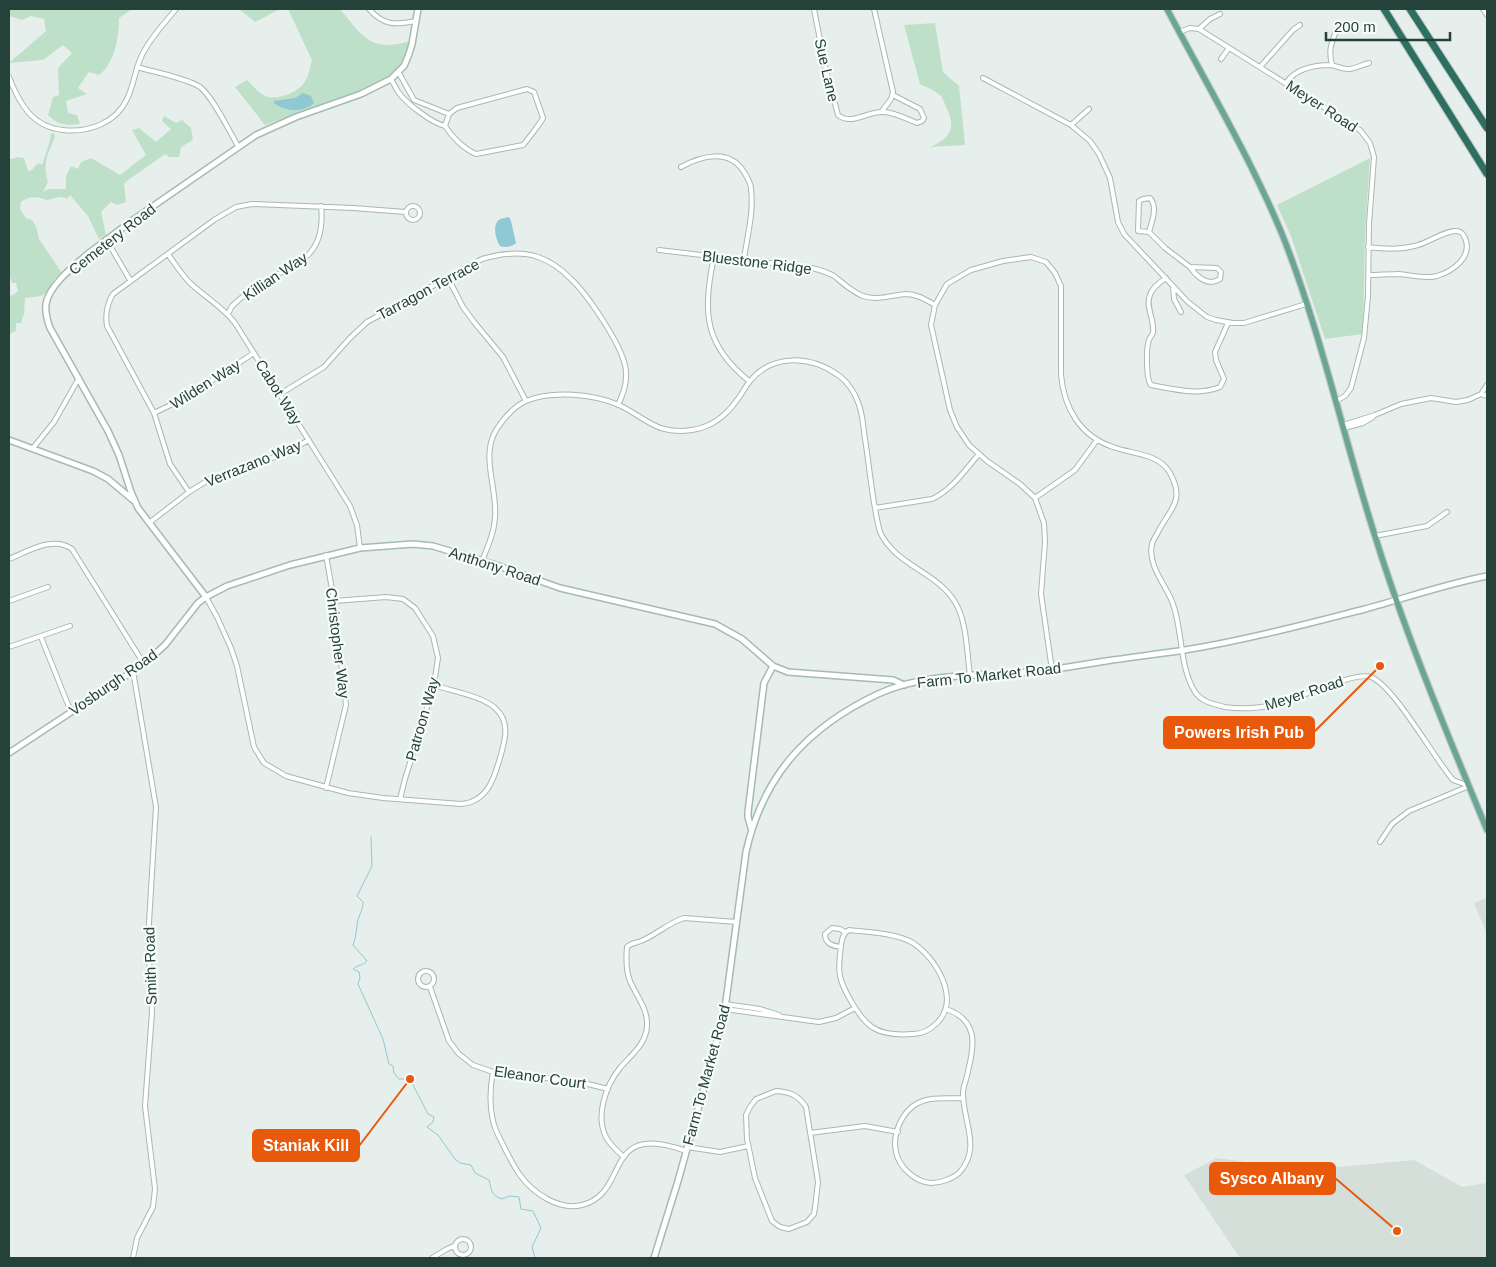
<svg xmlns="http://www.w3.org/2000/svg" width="1496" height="1267" font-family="Helvetica,sans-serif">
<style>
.built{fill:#d4dfda}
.green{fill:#bfe0c8}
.water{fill:#8ec9d4}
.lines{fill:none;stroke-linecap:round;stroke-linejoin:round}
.stream{stroke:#8ec9d4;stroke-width:1}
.street-casing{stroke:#a8b8b2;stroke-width:6}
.secondary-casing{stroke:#a4bbb3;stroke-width:8}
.primary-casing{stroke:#c2cac8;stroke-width:8}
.highway-casing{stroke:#c2cac8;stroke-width:9}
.street{stroke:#fff;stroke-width:4}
.secondary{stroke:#fff;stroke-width:5}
.primary{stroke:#6aa596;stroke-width:5.5}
.highway{stroke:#2f6f62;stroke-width:7}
.labels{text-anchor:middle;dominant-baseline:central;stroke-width:4.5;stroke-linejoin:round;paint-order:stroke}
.street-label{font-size:15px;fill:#24423a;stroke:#f7fbf9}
.leader{fill:none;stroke:#e8590c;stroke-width:2}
.callout-dot{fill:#e8590c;stroke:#f7fbf9;stroke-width:2}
.callout{fill:#e8590c;stroke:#e8590c;stroke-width:2}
.callout-label{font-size:16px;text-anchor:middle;font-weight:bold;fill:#fff}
</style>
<rect width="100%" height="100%" fill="#e6efeb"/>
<!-- built -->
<path class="built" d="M1487,898V934L1474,903Z
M1217,1158L1306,1170L1414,1160L1462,1187L1487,1183V1258H1240L1184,1175Z"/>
<!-- green -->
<path class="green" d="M9,9H132L119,18C119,37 115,63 99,75L89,72L78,88L87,94L66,101L68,113L77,115L80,124C66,126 58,125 48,115L53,97L59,95L58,68L72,53L63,45L43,60L9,63L46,31L44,19L31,16L22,20L9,16Z
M239,9H280L255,22Z
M288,9H340C363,37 371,53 410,41L404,59L399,67L387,78L352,94L265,125L235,87L247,80C252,85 258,92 265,96C276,101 297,93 304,83C309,76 310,67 312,60Z
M935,23L943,72L959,86L965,145L930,147C950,139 957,128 946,107C945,104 943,99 941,96C936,91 926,87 920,84L904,25Z
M164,116L176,123L182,120L191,128L193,140L181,147L179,157H169L165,154L124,183L126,202L117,205L111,202L101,212L106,235L99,239L88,216L70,195L67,199C59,194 54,200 46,200C38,196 28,196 21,202L20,209L26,218L32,220L36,226L39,239L62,273C51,277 52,290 43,295C38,297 30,297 25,298L24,314L21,323H16V331L9,334V296L13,295L18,291L16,283H12L9,274V158L12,159L18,157L24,158L28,171L32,170L38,163L42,165L49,144L51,134L54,133L55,137C48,154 42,163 48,182L43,192L48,189H66V176L71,166L78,169L81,162L91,158L120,175L146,155L132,130L139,128L156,142L171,129L162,121Z
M1370,158L1365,233L1363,334L1325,339L1291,236L1277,205Z"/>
<!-- water -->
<path class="water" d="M303,93L311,96L314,103C302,113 286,112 274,103V101L295,98Z
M509,217L511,221L516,243C511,247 506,248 500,246C496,240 493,228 497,222C499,218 505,218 509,217Z"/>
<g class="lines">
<!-- stream -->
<path class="stream" d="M371,837L372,866L357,896L363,902C363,909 361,911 359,917C356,924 357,936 353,945L367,961C363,966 357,965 353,969L359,972L360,978L358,984L383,1039L389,1064L393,1066L394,1073L399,1079H410L428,1114L434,1117L433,1122L427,1127L438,1135L455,1159L460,1163L471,1165L475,1173L489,1180C492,1190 490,1195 502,1199L510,1196L519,1197L521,1209L533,1211L541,1228L532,1247L535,1258"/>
<defs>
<path id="street" d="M369,9C384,26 395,25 416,21
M814,9L825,66L838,115C851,126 868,111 883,112C894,112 907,119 917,123L922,121L924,118L920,109L893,95
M874,9L893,92L891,99L882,111
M1483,9L1487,15
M1199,29L1210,19L1220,14
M1179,32L1190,28L1199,29L1360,130L1370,143L1374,157L1369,224L1368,296L1364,338L1351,388L1345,396L1336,401
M1221,59L1229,48
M1332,65C1329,53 1330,46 1335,34
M137,67C154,72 186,78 200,87C213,97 229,131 238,146
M1260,67L1293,30L1300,25
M399,73L414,100L449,114
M9,77C19,103 32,127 63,130C88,133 116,123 127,99C134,85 135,69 142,55C150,38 164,24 176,9
M983,78L1071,125L1090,141L1099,154L1110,178L1118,222L1124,234L1188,302L1207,317L1216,320L1233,323H1244L1306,304
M391,79C394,84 396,89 399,93C407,104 432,123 445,126
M1286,83C1296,68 1314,65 1331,65C1337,66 1343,70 1350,69C1356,68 1362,65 1369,63
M527,89L534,92L543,118C542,121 525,143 523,145L476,154C464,149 452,137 445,126L449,114L457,108Z
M1071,125L1089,109
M681,167C701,156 729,148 744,172C747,177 751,183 751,189C754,212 747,237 744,259
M1150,198C1158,207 1152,221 1149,232L1138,231L1139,201L1143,199Z
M406 213a7 7 0 1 1 14 0a7 7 0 1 1-14 0Z
M1149,232L1165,248L1190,267
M106,239L130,280
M659,250L812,268C820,270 827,272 834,276C843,283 852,292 863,296C877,301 892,295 906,294C917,294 926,300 935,305
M168,254C175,264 182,275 190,283C206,298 222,306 235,323L350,506L357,525L360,548
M714,257C702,311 704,345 749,381
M1190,267L1217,268L1221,272L1220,279C1208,287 1197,277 1190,267Z
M1368,275C1378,275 1389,274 1399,274C1411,275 1425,279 1437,276C1453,271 1473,257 1465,238C1463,234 1462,232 1457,231C1446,230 1429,242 1418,245C1401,250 1385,249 1368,247
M448,278L463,307L474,322L503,357L526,401
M1166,278C1160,282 1152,288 1150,295C1145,307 1155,320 1153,333C1152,335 1150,337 1149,340C1146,347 1146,380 1151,385C1173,389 1198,396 1220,387L1224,379L1216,360L1215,352L1228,323
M1173,286L1174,299L1181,312
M228,314L232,306L241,298L308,255C321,242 323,224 321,206
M1487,385L1481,394L1487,396
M280,394L324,367L350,338L367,322L482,259C499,254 520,251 538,257C550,261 561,269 570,278C587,294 625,348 626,372C627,384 623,394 618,405
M154,413L183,399L254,353
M1343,425L1375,415L1401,404L1431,398L1456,402L1468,400L1481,394
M1344,428L1363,423L1373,417
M33,448L54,422L79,378
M189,492L170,464L154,413L107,326C105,314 107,304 113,294L214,220L236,207L252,204L353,208L406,212
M1035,498L1075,470L1097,440
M875,508L932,499C952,490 965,470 979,454
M149,523L189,492L210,479L281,455L309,440
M1375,536L1427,526L1447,512
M9,559C27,552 53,535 72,549L144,664
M482,561C488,546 494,533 495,518C498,486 477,451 501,423C507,415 517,405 526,401C552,390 594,394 619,405C648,419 656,435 692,430C712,427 726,416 737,400C742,394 745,387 750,381C773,353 811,356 838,375C847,381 855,393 858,402C863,414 863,427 865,439C870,470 872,502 880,532C895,565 937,572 955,602C967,621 967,654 970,676
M206,597L217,617L231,648L237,666L254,747L264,763L286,776L348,793L383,798L461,804C487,802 494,779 500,758C505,740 511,722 495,708C482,696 451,691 434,685
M9,601L48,587
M334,601L386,597L403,599L415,608L433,636L438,658L434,685L405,779L400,799
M41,637L71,712
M9,647L70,626
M1052,670L1041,594L1045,542L1044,523L1035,498L1020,484L987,461L969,445L957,427L950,410L931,325L935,305L947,284L971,270L1003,261L1031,257L1046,262L1055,273L1061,286V375C1064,408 1080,436 1113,447C1131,454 1159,453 1170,473C1186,502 1169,509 1157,534C1155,537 1153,541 1152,544C1147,566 1167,586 1173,604C1183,632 1179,666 1195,692C1202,702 1213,704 1225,707C1244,710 1262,708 1281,703C1300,698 1355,671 1371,677C1394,686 1434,758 1453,780L1469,786
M133,671L156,807L148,939L152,1012L145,1106L155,1189L153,1207L137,1238L133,1258
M326,788L346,705L334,601L326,555
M1380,842L1392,824L1409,811L1469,786
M849,930C867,932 897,933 913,943C936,958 961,999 937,1023C930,1030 922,1034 913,1034C900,1035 883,1035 872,1027C860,1019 843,990 840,976C838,966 840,955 841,946C842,939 843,933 849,930Z
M841,947C833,946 825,944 825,934L832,928L840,929L845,932
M418 979a8 8 0 1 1 16 0a8 8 0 1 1-16 0Z
M430,987L449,1041L459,1054L473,1065L493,1072L580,1082L608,1089
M725,1004L760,1009L779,1015
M725,1009L819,1022L836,1018L855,1008
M946,1009C978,1020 975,1044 968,1071C967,1079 963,1086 963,1093C963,1123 982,1148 959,1173C952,1179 940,1183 931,1183C915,1182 899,1167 896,1152C892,1134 902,1111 918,1103C931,1096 949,1099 963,1098
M493,1072C490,1088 489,1104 493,1121C495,1131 501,1140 505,1149C510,1158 514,1167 520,1175C533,1193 559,1211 582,1205C631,1193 601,1120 686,1151
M776,1091C790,1092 798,1095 806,1107L818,1182L815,1208L814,1214L807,1222L789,1229L780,1227L772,1221L755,1178L747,1139L746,1115L750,1107L756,1099Z
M810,1133L865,1126L898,1132
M687,1147L720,1152L748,1146
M624,1157C617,1151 610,1145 606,1137C595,1116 606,1085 620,1068C631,1055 648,1043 647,1023C647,1008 636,995 630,981C626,971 626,958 627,947C631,943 636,943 641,941C656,935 668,923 684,918L737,922
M455 1247a8 8 0 1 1 16 0a8 8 0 1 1-16 0Z
M432,1258L447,1249L454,1246"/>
<path id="secondary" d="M9,440L93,471L108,479L133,500
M206,597L138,508L131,492L119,455L108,431L50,328C47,320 45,313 46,304C49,285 75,265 89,253L133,220L256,135L296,117L361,94L391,79L404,66L409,54L412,44L418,9
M9,753L144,664L165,645L198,603L206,597L227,586L290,565L360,548L413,544L433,546L493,564L560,588L715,624L742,639L773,666L788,672L893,680L904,685
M751,828L748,817V812L764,683L773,666
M654,1258L678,1181L724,1016L746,852C763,775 808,727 878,694C922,673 980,676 1027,672C1054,670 1080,665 1106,661C1133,657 1159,654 1185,650C1246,640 1306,624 1365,609C1406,598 1446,584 1487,576"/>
<path id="primary" d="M1167,9C1206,83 1250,157 1282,234C1321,332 1343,436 1375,536C1406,636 1447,733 1487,830"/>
<path id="highway" d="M1384,9L1487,174
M1410,9L1487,128"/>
</defs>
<!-- street casing -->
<use href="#street" class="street-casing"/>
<!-- secondary casing -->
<use href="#secondary" class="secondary-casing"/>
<!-- primary casing -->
<use href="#primary" class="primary-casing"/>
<!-- highway casing -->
<use href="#highway" class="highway-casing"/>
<!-- street -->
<use href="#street" class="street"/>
<!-- secondary -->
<use href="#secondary" class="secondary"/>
<!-- primary -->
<use href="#primary" class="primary"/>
<!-- highway -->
<use href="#highway" class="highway"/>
</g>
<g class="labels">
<!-- street labels -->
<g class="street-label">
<text transform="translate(827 70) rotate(77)">Sue Lane</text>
<text transform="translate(1322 106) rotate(33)">Meyer Road</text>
<text transform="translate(112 239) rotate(-38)">Cemetery Road</text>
<text transform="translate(757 262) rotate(7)">Bluestone Ridge</text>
<text transform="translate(275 276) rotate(-34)">Killian Way</text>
<text transform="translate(428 289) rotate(-28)">Tarragon Terrace</text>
<text transform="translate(205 384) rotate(-32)">Wilden Way</text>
<text transform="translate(279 392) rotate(58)">Cabot Way</text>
<text transform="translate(253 463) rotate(-22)">Verrazano Way</text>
<text transform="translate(495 566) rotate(18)">Anthony Road</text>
<text transform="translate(338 643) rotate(83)">Christopher Way</text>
<text transform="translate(989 675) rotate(-6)">Farm To Market Road</text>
<text transform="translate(113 682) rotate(-35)">Vosburgh Road</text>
<text transform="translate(1304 693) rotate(-18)">Meyer Road</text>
<text transform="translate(422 719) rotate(-74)">Patroon Way</text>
<text transform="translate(150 966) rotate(-92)">Smith Road</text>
<text transform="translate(706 1075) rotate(-75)">Farm To Market Road</text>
<text transform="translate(540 1077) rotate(8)">Eleanor Court</text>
</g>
</g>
<!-- callouts -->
<path class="leader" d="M1380 666L1314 732M410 1079L359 1146M1397 1231L1335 1178"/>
<g class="callout-dot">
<circle cx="1380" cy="666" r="5"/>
<circle cx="410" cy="1079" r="5"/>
<circle cx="1397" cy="1231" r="5"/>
</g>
<g class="callout">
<rect x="1164" y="717" width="150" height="31" rx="5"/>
<rect x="253" y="1130" width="106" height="31" rx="5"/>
<rect x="1210" y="1163" width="125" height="31" rx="5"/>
</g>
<g class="callout-label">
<text x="1239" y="738">Powers Irish Pub</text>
<text x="306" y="1151">Staniak Kill</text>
<text x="1272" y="1184">Sysco Albany</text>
</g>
<!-- border -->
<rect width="1496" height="1267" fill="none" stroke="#24423a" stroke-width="20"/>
<!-- scale -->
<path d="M1326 32v8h124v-8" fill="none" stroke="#24423a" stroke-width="2.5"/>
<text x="1334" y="32" font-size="15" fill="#24423a" stroke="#f7fbf9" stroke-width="4" paint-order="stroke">200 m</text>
</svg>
